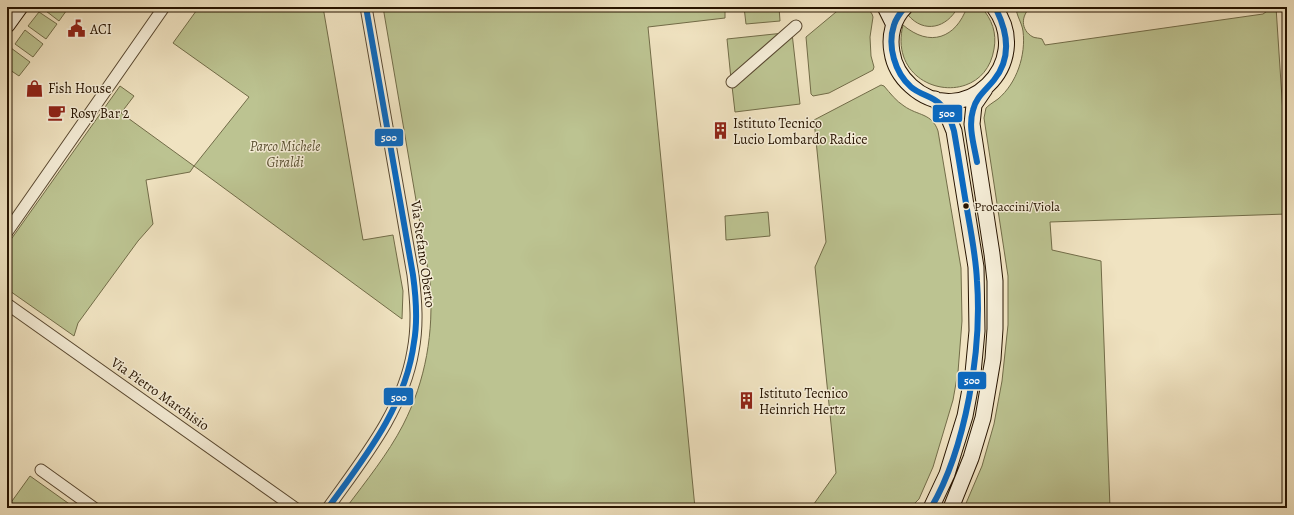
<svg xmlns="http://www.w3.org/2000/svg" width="1294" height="515" font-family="Alegreya,serif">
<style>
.green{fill:#bcc391;stroke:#726c48}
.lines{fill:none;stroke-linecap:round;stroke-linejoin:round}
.street-casing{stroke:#594830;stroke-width:13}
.secondary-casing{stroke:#271400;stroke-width:17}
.street{stroke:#f5edd7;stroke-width:11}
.secondary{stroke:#f5edd7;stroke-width:15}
.bus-1-casing{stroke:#f5edd7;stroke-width:9}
.bus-1{stroke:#0c69bf;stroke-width:6}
.bus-dot{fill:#271400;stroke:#f5edd7;stroke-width:1.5}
.labels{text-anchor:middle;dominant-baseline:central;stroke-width:3;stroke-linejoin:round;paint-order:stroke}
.bus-label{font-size:13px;fill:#271400;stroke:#f5edd7;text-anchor:start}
.poi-label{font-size:14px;fill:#271400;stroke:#f5edd7;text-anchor:start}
.park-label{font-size:14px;font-style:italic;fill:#5b5133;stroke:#f5edd7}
.street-label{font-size:14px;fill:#271400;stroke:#f5edd7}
.line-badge{stroke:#f5edd7;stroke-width:1.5}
.badge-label{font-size:11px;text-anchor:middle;font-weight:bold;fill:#fff}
</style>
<rect width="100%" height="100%" fill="#f0e3c1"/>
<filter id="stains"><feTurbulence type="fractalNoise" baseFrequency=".005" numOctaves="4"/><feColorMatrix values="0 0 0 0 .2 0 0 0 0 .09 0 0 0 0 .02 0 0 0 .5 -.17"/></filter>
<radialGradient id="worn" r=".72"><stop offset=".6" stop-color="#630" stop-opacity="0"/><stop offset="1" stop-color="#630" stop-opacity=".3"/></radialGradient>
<!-- green -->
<path class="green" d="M43,7H69L59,21L42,8Z
M199,7H323L363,240L393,235L403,291L402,319L194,166L190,172L146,180L153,224L138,241L78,323L74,336L7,289V245L120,86L134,96L121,113L194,166L249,97L173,43Z
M383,7H725V18L648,27L695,508H346C366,481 388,454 403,425C426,380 434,332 430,282Z
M744,7H779L780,21L746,24Z
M842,7H867L872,14L873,17L870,37L871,56L874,67L873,70L829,93L813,96L811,94L806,37Z
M915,7H958C947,28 924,34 908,15Z
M967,7H981C992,19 997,33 994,49C984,112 886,94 903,25C930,48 956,38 967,7Z
M1016,7H1031C1021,15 1020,30 1033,37C1035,38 1040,38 1042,39L1045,45L1263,14L1273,7H1276L1284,129H1287V214L1050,222L1052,250L1101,261L1110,508H964L982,466L994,424L1002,381L1008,325V276L984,118L986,108C990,104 994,102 998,99C1017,83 1026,55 1023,31C1022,23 1016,15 1016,7Z
M39,12L57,24L46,39L28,26Z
M25,30L43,44L33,57L15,44Z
M784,33L731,79L727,39Z
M792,33L800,104L735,112L732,86Z
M11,48L30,62L19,76L7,68V54Z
M881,85L884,86C890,93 896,101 904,106C918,116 932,113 938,131L961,268L962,321L958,372L953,400L933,467L919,499L910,508H811L836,473L815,267L826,242L814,120Z
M768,212L770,236L726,240L725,216Z
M30,476L75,508H7Z"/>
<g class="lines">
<defs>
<path id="street" d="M732,82L796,26
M7,232L164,7
M7,304L295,508
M41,470L94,508
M328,508C362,460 403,411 413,351C418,325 416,300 413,275L366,7"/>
<path id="secondary" d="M885,7L894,25
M905,7C893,19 889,36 892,52C894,66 901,77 911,86C963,133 1036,63 994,7
M7,25L20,7
M931,508L947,474L965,416L973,373L977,331L976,267L954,131L947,114L935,99
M951,508L971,458L983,418L993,359L995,329V281L992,254L972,124L974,105L985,89"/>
</defs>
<!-- street casing -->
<use href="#street" class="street-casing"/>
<!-- secondary casing -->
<use href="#secondary" class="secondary-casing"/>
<!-- street -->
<use href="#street" class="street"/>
<!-- secondary -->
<use href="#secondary" class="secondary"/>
<defs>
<path id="bus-1" d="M905,7C900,13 896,18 894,25C887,46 895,73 911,87C920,95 933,96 940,104C948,111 951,121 954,131C959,159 963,187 968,215C972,237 976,259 977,281C982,350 966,448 931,508
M977,162C974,145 968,127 973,110C976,97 986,90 994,80C1011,59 1008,34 997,11L999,7
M328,508C365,457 406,406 414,342C418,320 416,297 413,275L366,7"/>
</defs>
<!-- bus-1 casing -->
<use href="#bus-1" class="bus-1-casing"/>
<!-- bus-1 -->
<use href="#bus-1" class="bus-1"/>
</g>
<!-- icons -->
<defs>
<symbol id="civic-bare" viewBox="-9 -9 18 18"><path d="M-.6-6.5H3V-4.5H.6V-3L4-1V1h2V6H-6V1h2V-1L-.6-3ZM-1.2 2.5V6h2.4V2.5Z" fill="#8f2418" stroke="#f5edd7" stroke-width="2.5" paint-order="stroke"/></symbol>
<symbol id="shop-bare" viewBox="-9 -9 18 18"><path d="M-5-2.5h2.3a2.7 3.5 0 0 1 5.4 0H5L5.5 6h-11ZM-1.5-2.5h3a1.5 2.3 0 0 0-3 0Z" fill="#8f2418" stroke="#f5edd7" stroke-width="2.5" paint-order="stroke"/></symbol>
<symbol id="cafe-bare" viewBox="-9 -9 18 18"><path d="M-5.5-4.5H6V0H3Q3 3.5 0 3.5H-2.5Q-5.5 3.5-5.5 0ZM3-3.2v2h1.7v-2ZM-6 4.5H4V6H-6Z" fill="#8f2418" stroke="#f5edd7" stroke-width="2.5" paint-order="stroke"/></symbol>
<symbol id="building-bare" viewBox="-9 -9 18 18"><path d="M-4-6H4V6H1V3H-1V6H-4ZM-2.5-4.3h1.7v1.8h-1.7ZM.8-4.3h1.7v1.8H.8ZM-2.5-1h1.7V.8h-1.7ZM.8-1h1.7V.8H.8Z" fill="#8f2418" stroke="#f5edd7" stroke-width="2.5" paint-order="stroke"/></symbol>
</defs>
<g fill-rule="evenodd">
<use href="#civic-bare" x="64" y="16" width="25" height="25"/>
<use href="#shop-bare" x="22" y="76" width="25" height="25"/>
<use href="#cafe-bare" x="44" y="100" width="25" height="25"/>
<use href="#building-bare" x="708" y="118" width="25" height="25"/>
<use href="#building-bare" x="734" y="388" width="25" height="25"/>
</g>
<!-- markers -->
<circle class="bus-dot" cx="966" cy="206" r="3.5"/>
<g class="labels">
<!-- bus labels -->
<g class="bus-label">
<text x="974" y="206">Procaccini/Viola</text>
</g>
<!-- poi labels -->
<g class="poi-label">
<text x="90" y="29">ACI</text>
<text x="48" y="88">Fish House</text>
<text x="70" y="113">Rosy Bar 2</text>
<text x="733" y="123">Istituto Tecnico<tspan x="733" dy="16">Lucio Lombardo Radice</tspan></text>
<text x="759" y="393">Istituto Tecnico<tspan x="759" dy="16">Heinrich Hertz</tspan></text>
</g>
<!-- park labels -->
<g class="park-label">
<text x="285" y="146">Parco Michele<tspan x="285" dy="16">Giraldi</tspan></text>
</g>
<!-- street labels -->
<g class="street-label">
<text transform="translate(423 254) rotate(82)">Via Stefano Oberto</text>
<text transform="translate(160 394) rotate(35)">Via Pietro Marchisio</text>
</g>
</g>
<g class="line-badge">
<rect x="932" y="104" width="31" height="19" rx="4" fill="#0c69bf"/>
<rect x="374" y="128" width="30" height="19" rx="4" fill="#0c69bf"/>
<rect x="957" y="371" width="30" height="19" rx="4" fill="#0c69bf"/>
<rect x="383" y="387" width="31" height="19" rx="4" fill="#0c69bf"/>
</g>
<g class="badge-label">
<text x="947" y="117">500</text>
<text x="389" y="141">500</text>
<text x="972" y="384">500</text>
<text x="399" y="401">500</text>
</g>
<!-- margin -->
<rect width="1294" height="515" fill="none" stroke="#f0e3c1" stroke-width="24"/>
<rect x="8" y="8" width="1278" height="499" fill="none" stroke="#271400" stroke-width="2"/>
<rect x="12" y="12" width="1270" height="491" fill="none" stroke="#271400"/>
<rect width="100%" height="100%" filter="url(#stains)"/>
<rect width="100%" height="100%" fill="url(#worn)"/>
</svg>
